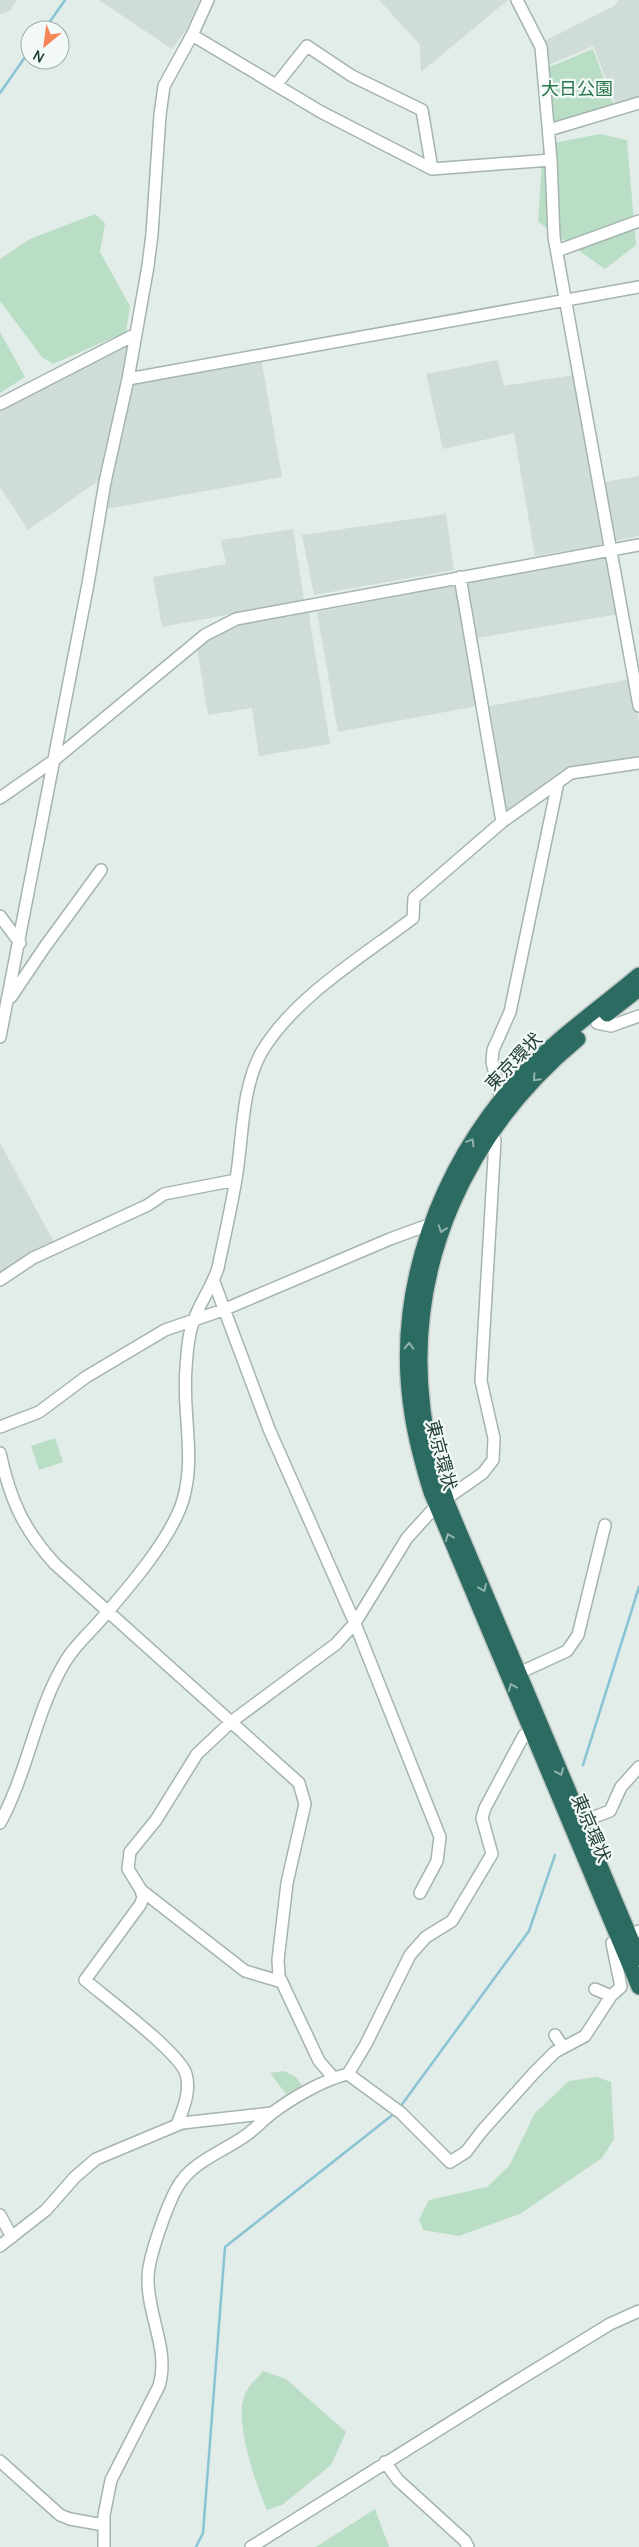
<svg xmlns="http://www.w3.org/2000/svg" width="639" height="2547" font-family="Manrope,'Noto Sans JP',sans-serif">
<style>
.built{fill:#d0dcd7}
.green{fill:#badec5}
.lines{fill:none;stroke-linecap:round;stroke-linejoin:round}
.stream{stroke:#88c4d3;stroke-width:2.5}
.minor-casing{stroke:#a4b4af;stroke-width:14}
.highway-casing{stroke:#c1c9c7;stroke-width:18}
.minor{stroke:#fff;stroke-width:11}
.highway{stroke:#2c6b61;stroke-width:15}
.oneway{stroke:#8fb2ac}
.labels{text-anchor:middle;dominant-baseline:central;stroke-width:4.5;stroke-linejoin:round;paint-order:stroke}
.park-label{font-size:18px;fill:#2a764b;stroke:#f2f9f6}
.street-label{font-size:18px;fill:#213e37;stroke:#f2f9f6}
</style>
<rect width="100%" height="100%" fill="#e2ece8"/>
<!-- built -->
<path class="built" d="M0,0H17L10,11L0,14Z
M99,0H200L186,30L172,49Z
M379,0H508L421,72L420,45Z
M619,0H639V100L617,107L593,46L546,66L543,42L614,6Z
M130,341L101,479L28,530L0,487V408L84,367Z
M261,358L282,477L106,509L131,381Z
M498,360L504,386L574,375L607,544L535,556L514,433L443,449L426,374Z
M639,476V536L614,541L604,482Z
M446,514L454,570L314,595L302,535Z
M293,529L304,600L162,627L153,577L226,564L221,540Z
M610,554L619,614L477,638L467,582Z
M457,585L477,706L338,732L317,612Z
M308,609L330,744L259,756L252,708L208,715L197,648L219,631L238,623Z
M632,679L639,723V758L567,769L504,814L485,707Z
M0,1143L55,1244L0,1276Z"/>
<!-- green -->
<path class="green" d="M593,49L615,109L559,124L551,119L547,68Z
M600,134L627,140L636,245L605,269L538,222L543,145Z
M95,214L105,223L100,252L130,306L126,332L53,364L42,357L0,301V259L30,239Z
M0,332L25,377L0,393Z
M55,1438L63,1462L39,1470L31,1446Z
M284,2071L296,2077L302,2086L286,2094L270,2073Z
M597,2077L611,2082L614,2139L602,2158L520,2214L459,2236L423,2230L419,2219L429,2200L487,2187L509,2166L535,2113L569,2081Z
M263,2371L286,2379L346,2432L331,2465L282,2505L267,2510C256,2485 232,2417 246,2392C250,2384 258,2378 263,2371Z
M375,2509L389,2547H316Z"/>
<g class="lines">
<!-- stream -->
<path class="stream" d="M44,30L65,0
M0,93L30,50
M583,1765L639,1587
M400,2107L529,1931L555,1855
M196,2547L203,2533L225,2247L395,2113"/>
<defs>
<path id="minor" d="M517,0L541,47L551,160L554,237L639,706
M192,35L321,112L432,169L551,160
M276,85L307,46L352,76L422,110L432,169
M549,130L639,103
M557,251L639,221
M128,379L639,287
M0,404L136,334
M460,577L502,822
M0,798L53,761L205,635L236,619L639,545
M0,916L20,943
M11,997L44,948L101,870
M597,1023L611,1026L639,1016
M0,1037L88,584L105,482L128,379L148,266L152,234L160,115L164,86L192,35L208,0
M501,1100L492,1062L493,1050L510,1012L558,782
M0,1280L33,1258L148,1205L164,1194L236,1180
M214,1282L269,1429L354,1621L440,1837L437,1861L420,1893
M0,1427L39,1412L86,1377L165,1330L223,1310L390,1239L431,1224
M0,1453C10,1499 23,1529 55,1564L299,1783L305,1804L287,1883L278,1960L279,1976L319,2061L333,2077
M519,1673L567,1651L578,1635L605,1525
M581,1822L610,1811L621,1787L639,1767
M0,1823C28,1772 35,1712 65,1662C73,1648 86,1636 97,1624C124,1593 171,1540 183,1500C196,1456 182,1413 186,1368C187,1353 188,1334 194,1320C200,1302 212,1287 218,1268C224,1239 231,1209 236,1179C243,1139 241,1090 261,1053C294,997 362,957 413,918L414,898L502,822L571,773L639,763
M141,1890L245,1971L282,1982
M595,1989L611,1996L621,1987L612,1943L639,1931
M555,2035L563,2047
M348,2074L401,2113L450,2162L466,2152L482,2131L534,2073L555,2052L585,2036L611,1996
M177,2125C183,2109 191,2092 186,2074C180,2053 105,1997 85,1980L140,1905L143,1898L141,1890L128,1869L130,1852L156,1820L197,1754L231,1722L336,1644L355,1623L407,1538L436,1506L483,1473L493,1460L494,1438L481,1381L495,1140L490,1133
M0,2215L12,2237
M0,2246L46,2210L75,2177L96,2159L182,2123L272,2113
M0,2461L60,2515L70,2519L104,2525
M385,2462L398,2480L465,2541L468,2547
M104,2547V2515L111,2480L159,2386C170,2350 147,2315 148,2278C148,2258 170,2194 183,2179C198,2160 225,2150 245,2136C254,2130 262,2121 271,2114C290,2099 325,2079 348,2074L366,2044L410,1955L426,1937L452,1921L492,1854L482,1818L485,1808L524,1735L539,1728
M251,2547L517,2381L610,2324L639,2311"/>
<path id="highway" d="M639,975C601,1007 558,1037 524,1073C440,1164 392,1290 412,1414C416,1441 423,1466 431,1492L639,1987
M607,1014L639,989
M578,1039C467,1131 405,1265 423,1410C427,1442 438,1473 448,1505L639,1958"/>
</defs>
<!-- minor casing -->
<use href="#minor" class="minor-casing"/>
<!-- highway casing -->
<use href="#highway" class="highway-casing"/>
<!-- minor -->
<use href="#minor" class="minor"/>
<!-- highway -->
<use href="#highway" class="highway"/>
</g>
<!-- one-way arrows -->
<defs><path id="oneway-chevron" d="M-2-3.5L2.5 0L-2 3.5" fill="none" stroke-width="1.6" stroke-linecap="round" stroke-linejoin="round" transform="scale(1.25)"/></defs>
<g class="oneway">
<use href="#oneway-chevron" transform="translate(536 1078) rotate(133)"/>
<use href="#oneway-chevron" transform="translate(471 1142) rotate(-59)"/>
<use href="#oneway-chevron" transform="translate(442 1229) rotate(109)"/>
<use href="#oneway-chevron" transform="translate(409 1346) rotate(-88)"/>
<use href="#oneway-chevron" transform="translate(449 1537) rotate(-113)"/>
<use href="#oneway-chevron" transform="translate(483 1588) rotate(67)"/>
<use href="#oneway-chevron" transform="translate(512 1687) rotate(-113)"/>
<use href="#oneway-chevron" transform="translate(560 1772) rotate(67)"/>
</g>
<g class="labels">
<!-- park labels -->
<g class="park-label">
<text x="577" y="88">大日公園</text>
</g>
<!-- street labels -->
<g class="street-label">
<text transform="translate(513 1061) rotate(-46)">東京環状</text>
<text transform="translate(442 1455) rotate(75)">東京環状</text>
<text transform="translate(592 1828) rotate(67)">東京環状</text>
</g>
</g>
<!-- north arrow -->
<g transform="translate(45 45) rotate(209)"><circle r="24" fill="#f2f9f6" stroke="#9eaeaa"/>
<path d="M0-4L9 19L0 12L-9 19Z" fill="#f58657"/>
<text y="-8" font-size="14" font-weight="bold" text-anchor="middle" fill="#213e37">N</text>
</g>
</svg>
